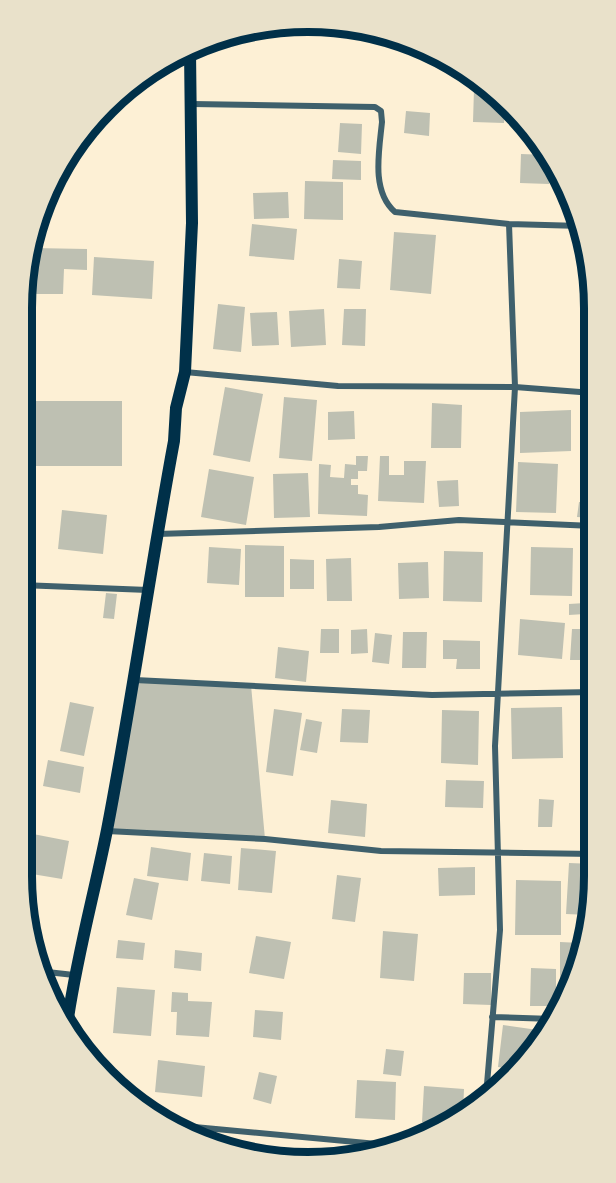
<svg xmlns="http://www.w3.org/2000/svg" width="616" height="1183" font-family="Lato,sans-serif">
<style>
.building{fill:#bec0b2}
.lines{fill:none;stroke-linecap:round;stroke-linejoin:round}
.minor{stroke:#3f606c;stroke-width:6}
.secondary{stroke:#003049;stroke-width:12}
.rim{fill:none;stroke:#003049;stroke-width:8}
</style>
<rect width="100%" height="100%" fill="#fdf0d5"/>
<!-- building -->
<path class="building" d="M327,22L334,23V27H309V24Z
M474,89H482L505,108L504,123L473,122Z
M406,111L430,113L429,136L404,133Z
M340,123L362,124L361,154L338,152Z
M521,154L548,155L549,184L520,183Z
M333,160L361,161V180L332,179Z
M305,181L343,182V220L304,219Z
M288,192L289,218L254,219L253,193Z
M252,224L297,229L294,260L249,256Z
M394,232L436,235L431,294L390,290Z
M33,248L87,249V270L64,269L63,294H22Z
M94,257L154,261L152,299L92,295Z
M339,259L362,261L360,289L337,288Z
M218,304L245,307L241,352L213,349Z
M324,309L326,345L291,347L289,311Z
M344,309H366L365,346L342,345Z
M277,312L279,345L252,346L250,313Z
M225,387L263,394L250,462L213,455Z
M284,397L317,400L312,461L279,458Z
M21,401H122V466H21Z
M432,403L462,405L461,448H431Z
M571,410V451L520,453V412Z
M588,410L593,411V448H587Z
M354,411L355,439L328,440V412Z
M356,456H368L367,471H358V479H351V485H358V494L368,495L367,516L318,514L319,464L331,465L330,477L344,478L345,464L356,465Z
M380,456H389V475H404V461H426L424,503L378,501Z
M518,462L558,464L556,513L516,512Z
M209,469L254,477L246,525L201,517Z
M308,473L310,517L274,518L273,474Z
M458,480L459,506L439,507L437,481Z
M579,502L593,503V518L577,517Z
M62,510L107,515L103,554L58,549Z
M245,545L284,546V597H245Z
M209,547L241,549L239,585L207,583Z
M531,547L573,548L572,596L530,595Z
M444,551L483,552L482,602L443,601Z
M351,558L352,601H327L326,559Z
M290,559L314,560V589H290Z
M428,562L429,598L399,599L398,563Z
M587,580L593,581V597L585,596Z
M106,593L117,594L114,619L103,618Z
M585,603V614L569,615V604Z
M520,619L565,623L562,659L518,655Z
M591,625H594V659H590Z
M321,629H339V653H320Z
M367,629L368,653L351,654V630Z
M572,629H584L583,660H570Z
M403,632H427L426,668H402Z
M375,633L392,635L389,664L372,662Z
M443,640L480,641V669H456L457,659H443Z
M278,647L309,651L306,682L275,678Z
M135,680L251,685L265,839L106,831Z
M70,702L94,707L84,756L60,751Z
M562,707L563,758L512,759L511,708Z
M589,707H594V755H590Z
M274,709L302,713L293,776L266,772Z
M342,709L370,710L368,743L340,742Z
M442,710L479,711L478,765L441,763Z
M306,719L322,722L317,753L300,750Z
M48,760L84,767L80,793L43,786Z
M446,780L484,781L483,808L445,807Z
M539,799L554,800L552,827H538Z
M331,800L367,804L365,837L328,833Z
M33,834L69,841L62,879L26,873Z
M151,847L191,853L188,881L147,876Z
M241,848L276,851L272,893L238,890Z
M204,853L232,856L230,884L201,881Z
M569,863L594,864V893L589,915L566,914Z
M475,867V895L439,896L438,868Z
M337,875L361,878L355,922L332,919Z
M134,878L159,883L152,920L126,915Z
M516,880L561,881V935H515Z
M383,931L418,934L414,981L380,978Z
M256,936L291,942L284,979L249,973Z
M118,940L145,943L143,960L116,958Z
M560,942L581,943L567,994H560Z
M175,950L202,953L201,971L174,968Z
M531,968L556,969V1006H530Z
M464,973H491V1005L463,1004Z
M117,987L155,990L151,1036L113,1033Z
M172,992L188,993V1001L212,1002L209,1037L176,1035L177,1012H171Z
M255,1010L283,1012L281,1040L253,1037Z
M503,1025L545,1031L517,1070L498,1067Z
M386,1049L404,1051L401,1076L383,1074Z
M158,1060L205,1066L202,1097L155,1092Z
M259,1072L277,1076L271,1104L253,1099Z
M357,1080L396,1082L395,1120L355,1118Z
M424,1086L464,1089L463,1113L447,1124L422,1122Z
M247,1145L263,1147L262,1155L246,1153Z"/>
<g class="lines">
<!-- minor -->
<path class="minor" d="M192,104L375,107L381,111L382,122C379,152 371,191 395,212L509,224L581,226
M185,372L338,386L515,387L593,393
M157,534L379,527L459,520L593,526
M21,585L148,590
M135,680L432,695L594,692
M107,831L265,839L381,851L594,854
M38,971L74,975
M492,1017L553,1019
M486,1096L500,930L495,746L515,387L509,224
M173,1125L388,1145"/>
<!-- secondary -->
<path class="secondary" d="M67,1025C76,959 94,895 107,830C132,700 150,570 174,441L176,408L185,372L192,223L190,51"/>
</g>
<!-- crop -->
<path d="M0 0H616V1183H0ZM308 32H308A276 276 0 0 1 584 308V876A276 276 0 0 1 308 1152H308A276 276 0 0 1 32 876V308A276 276 0 0 1 308 32Z" fill="#e9e1ca" fill-rule="evenodd"/>
<path class="rim" d="M308 32H308A276 276 0 0 1 584 308V876A276 276 0 0 1 308 1152H308A276 276 0 0 1 32 876V308A276 276 0 0 1 308 32Z"/>
</svg>
